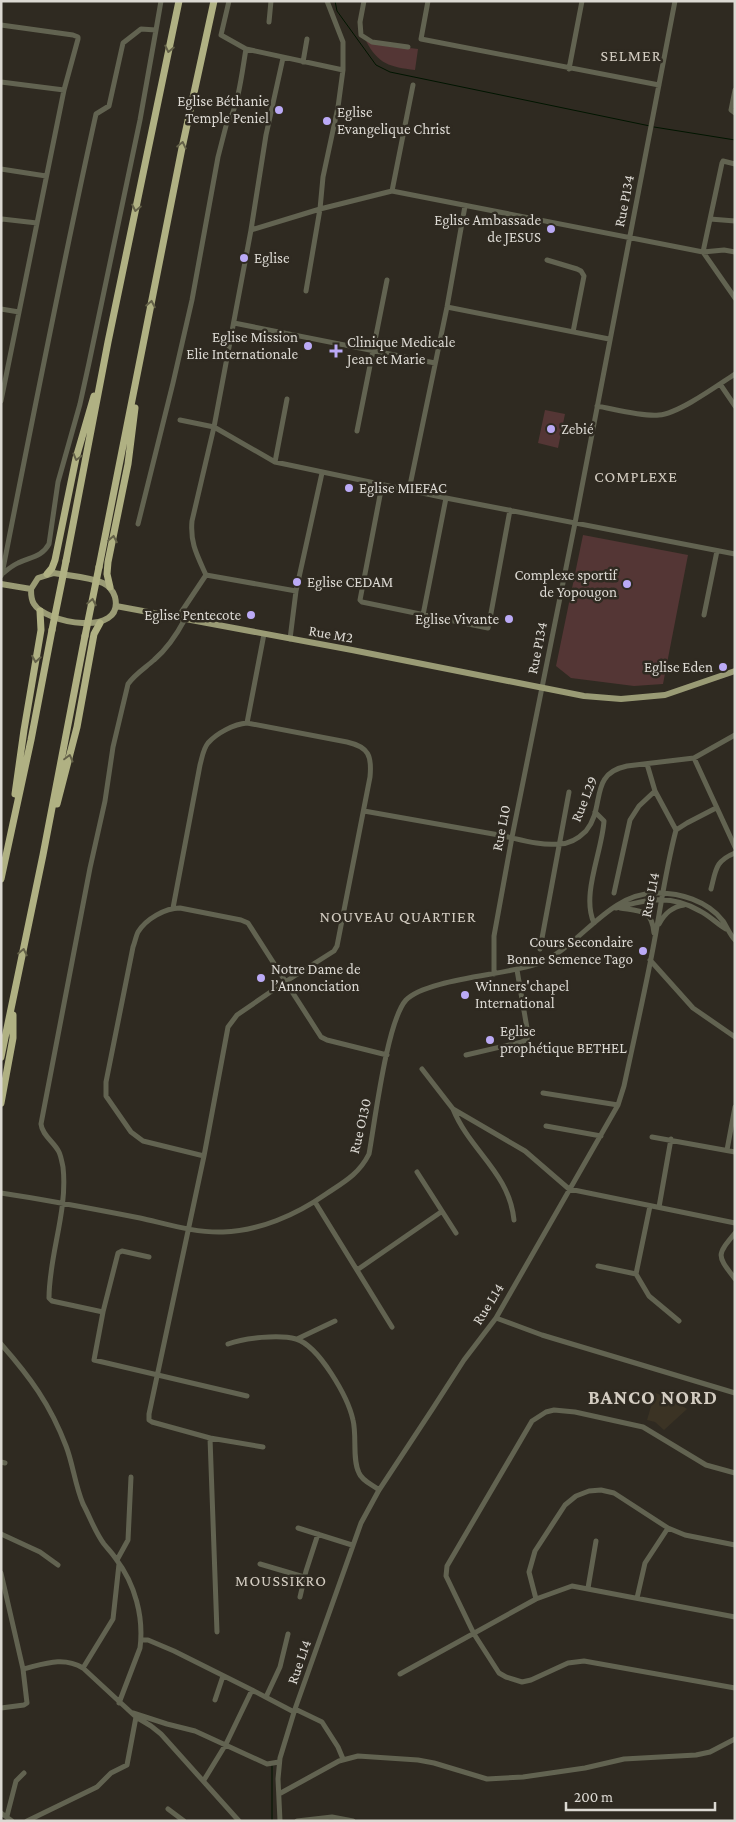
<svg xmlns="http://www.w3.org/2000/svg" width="736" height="1822" font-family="'Crimson Pro',serif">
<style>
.built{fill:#3b3324}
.grass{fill:#543635}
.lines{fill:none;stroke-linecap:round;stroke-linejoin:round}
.stream{stroke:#011500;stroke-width:1}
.minor{stroke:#626351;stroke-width:5}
.major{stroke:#9a9b75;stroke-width:6}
.highway{stroke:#b0b183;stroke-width:7}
.highway-bridge{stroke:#b0b183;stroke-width:7}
.oneway{stroke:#636048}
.poi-dot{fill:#bbaaf6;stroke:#2f2a21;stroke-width:2}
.labels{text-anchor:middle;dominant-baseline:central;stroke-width:5;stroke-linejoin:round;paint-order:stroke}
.poi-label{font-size:15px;fill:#dcd9d3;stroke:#2f2a21;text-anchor:start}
.street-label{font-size:15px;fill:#dcd9d3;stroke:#2f2a21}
.neighbourhood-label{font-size:16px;letter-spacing:1px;fill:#d3ccc1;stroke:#2f2a21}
.district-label{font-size:20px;font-weight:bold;letter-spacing:1px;fill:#d3ccc1;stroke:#2f2a21}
</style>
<rect width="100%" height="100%" fill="#2f2a21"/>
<!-- built -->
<path class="built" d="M655,1393L662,1395L663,1394L687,1409L664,1430L655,1422L647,1420Z"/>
<!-- grass -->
<path class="grass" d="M366,41L378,44L418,49L415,70C390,67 378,64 366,41Z
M545,410L565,414L558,448L538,443Z
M583,535L688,555L663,684L634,686L571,678L556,666Z"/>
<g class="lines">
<!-- stream -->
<path class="stream" d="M335,1L337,11L376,65L390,72L650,126
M654,127L735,140
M272,1821V1766"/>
<!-- minor -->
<path class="minor" d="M364,1L360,22L361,35L372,42L408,47
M428,1L421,39L659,85
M269,22L271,1
M1,25L73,35L78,37V39L64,90L1,401
M156,30L161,1
M246,49L343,70
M303,62L307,39
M569,69L582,1
M1,82L64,90
M735,90L731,110L735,113
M735,164L723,161L722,163L703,252L735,298
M1,169L46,176
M392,191L413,85
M710,219L735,221
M1,220L2,219L37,223
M251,230L320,209L392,191L703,252L724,250L735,252
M547,260L577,269L581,271L584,276L573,332
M306,291L320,209L323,177L338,107L343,70V42L327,1
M447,307L609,339
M1,309L19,312
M234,323L435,363
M720,384L735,406
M597,406C614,409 643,417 659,415C678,414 718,385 735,374
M180,420L214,427L275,462L446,498L735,554
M357,431L387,280
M275,462L287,399
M382,485L360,600L362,602L483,627L488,628L489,624L510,510
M409,490L447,307L465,206
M138,524L173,383L192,300L218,157L227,122C238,112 243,65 246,49L221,35L229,1
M206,575C197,555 190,543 192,521L214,427L251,230L266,135L283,58
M206,575L296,591
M1,576L2,574C32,421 62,267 96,114L109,106L123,43L141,29L156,30L140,120L89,363L80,404L58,482L49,544C42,557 30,557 18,563C13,565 7,570 2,574
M423,615L446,498
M704,615L717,551
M178,617L206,575
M290,639L296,591L322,473
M247,723L264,634
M694,758L735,847
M647,764L655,791L676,830
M364,811C409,819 454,827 499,835C519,839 539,846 559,844C569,844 579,838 586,831C606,807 588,774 627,766L694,758L735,735
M711,889C716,870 715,861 735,853
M614,893L630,820L639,806L655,791
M173,908L200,765C202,758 203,749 208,743C217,733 234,724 247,723L347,742C369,747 372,756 370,777L337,946L334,951L285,982L237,1015L228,1027L204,1156L149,1414V1420L152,1422L210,1438L217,1632
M616,908C647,899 671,894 700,911C710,916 717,924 726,929
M620,908C640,911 652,909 654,933
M594,923C581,895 602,852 604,821L595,812
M659,924C665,913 672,907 684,905
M540,949L569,792
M650,960L693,1008L735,1037
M494,974V936L512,837L575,523L675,1
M466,1055L522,1042L527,1039L528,1034L517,970
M422,1069L453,1109L525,1151L569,1189L735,1223
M543,1093L618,1105
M453,1109C470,1151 509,1172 514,1220
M546,1126L601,1136
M652,1137L735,1152
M727,1150L735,1107
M204,1156L143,1141L131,1132L106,1096V1082L133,947C135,942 136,936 138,932C146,919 165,908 180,908L241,920L248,923L321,1037L327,1040L387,1055
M417,1172L456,1233
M1,1193C48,1200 94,1209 140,1218C167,1224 195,1233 223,1232C259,1231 296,1215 326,1194C344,1182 359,1174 369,1154C375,1121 387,1021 406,1000C426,979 506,975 537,964C580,948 606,894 655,893C679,892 708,901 723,921C727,927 730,935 735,940
M315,1202L392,1327
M650,1206L636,1274L649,1296L679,1321
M659,1207L671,1139
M735,1233C716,1256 717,1255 735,1279
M149,1257L122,1251L118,1253L103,1312L94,1360L247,1396
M598,1266L636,1274
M357,1270L441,1212
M103,1312L52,1301L49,1298C49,1255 68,1211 63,1167C62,1163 61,1156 59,1152C54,1142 42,1135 41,1124L90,868L105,801L113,747L128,684C135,674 145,668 154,660C167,649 177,634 185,619
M496,1318L542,1335L735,1393
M297,1339L335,1321
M1,1344C30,1377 50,1404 66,1446C73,1464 75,1485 83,1504C90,1517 95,1532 104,1544C108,1549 113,1554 116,1559C135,1584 144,1617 140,1648L119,1703
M228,1344C244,1338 279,1334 296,1339C319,1346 348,1397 353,1420C357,1436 352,1459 359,1473C362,1481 373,1485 379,1490
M210,1438L263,1447
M1,1462L5,1463
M735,1473L706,1465L643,1427L575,1412L554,1410L546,1412L532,1421L447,1566L446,1576L474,1634L499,1673L506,1677L522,1682L531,1680L568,1663L584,1661L735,1688
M298,1528L352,1545
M1,1534L40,1552L58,1565
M117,1560L128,1540L131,1477
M260,1564L304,1577
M1,1573L23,1669
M588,1588L596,1541
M300,1597L306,1571L318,1534
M637,1598L645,1563L668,1528
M536,1599L529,1572L535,1551L565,1505L576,1496L589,1491L601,1490L614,1493L668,1528L685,1535L735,1545
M141,1640H148L174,1651L252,1690
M83,1668L113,1619L119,1564
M400,1674L536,1599L572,1586L735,1617
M266,1697L280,1667L288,1634
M215,1700L223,1676
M1,1708L24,1705L27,1703L23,1669C44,1664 63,1656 83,1668L136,1717L151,1726L161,1734L239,1821
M295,1709L322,1722L338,1747L343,1759
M133,1713L167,1724L195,1731L267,1764L279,1762
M204,1780L226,1744L252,1690L294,1712
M279,1794L339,1761L358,1756L418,1760L434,1763L487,1779L523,1777L585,1768L624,1759L696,1755L710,1752L735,1739
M168,1809L184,1821
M1,1813L12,1821
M7,1816L16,1781L24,1773
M27,1821L97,1787L111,1773L127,1765L136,1717
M280,1821L278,1779L280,1758L295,1709L361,1523L379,1490L433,1408L464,1360L496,1318L618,1105L624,1086C635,1034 647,983 656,932C662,898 667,864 676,830L687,823L716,808
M297,1821L332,1817L353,1821"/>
<!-- major -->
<path class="major" d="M54,573C70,576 89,577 103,583C110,586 113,591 115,597C125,638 45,623 34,604C31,600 31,595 31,589L38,578Z
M1,584L31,589
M116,606L352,650L584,696L621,699L665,695L735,671"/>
<!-- highway -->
<path class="highway" d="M66,561L108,342L179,1
M99,567L182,148L214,1
M47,574L52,568L55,560L76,458L94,396
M110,587L107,574L108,562L128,464L135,408
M15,794L24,730L41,630L40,611
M57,804L77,727L94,634L100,623
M1,879L31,740L52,630
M1,1057L43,855L85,636
M1,1103L13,1038V1015"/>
<!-- highway-bridge -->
<path class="highway-bridge" d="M52,630L66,561
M85,636L99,567"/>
</g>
<!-- one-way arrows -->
<defs><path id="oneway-chevron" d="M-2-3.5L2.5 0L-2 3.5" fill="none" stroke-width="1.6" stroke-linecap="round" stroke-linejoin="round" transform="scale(1.25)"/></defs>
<g class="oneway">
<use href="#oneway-chevron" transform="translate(169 49) rotate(102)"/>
<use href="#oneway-chevron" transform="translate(182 145) rotate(-78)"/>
<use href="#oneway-chevron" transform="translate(136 208) rotate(102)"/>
<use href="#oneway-chevron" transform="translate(151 304) rotate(-79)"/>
<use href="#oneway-chevron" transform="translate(77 457) rotate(105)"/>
<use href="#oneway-chevron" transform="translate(113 539) rotate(-79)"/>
<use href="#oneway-chevron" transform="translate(92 602) rotate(-79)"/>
<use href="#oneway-chevron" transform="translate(36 659) rotate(99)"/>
<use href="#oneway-chevron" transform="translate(69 758) rotate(-75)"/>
<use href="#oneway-chevron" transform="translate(23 952) rotate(-78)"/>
</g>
<!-- markers -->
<g class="poi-dot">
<circle cx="279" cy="110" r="5"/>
<circle cx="327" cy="121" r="5"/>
<circle cx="551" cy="229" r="5"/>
<circle cx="244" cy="258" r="5"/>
<circle cx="308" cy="346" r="5"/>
<path d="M333.5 343.5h5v5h5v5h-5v5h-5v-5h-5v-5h5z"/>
<circle cx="551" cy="429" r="5"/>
<circle cx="349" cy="488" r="5"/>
<circle cx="297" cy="582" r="5"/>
<circle cx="627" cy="584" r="5"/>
<circle cx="251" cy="615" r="5"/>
<circle cx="509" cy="619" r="5"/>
<circle cx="723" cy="667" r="5"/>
<circle cx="643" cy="951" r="5"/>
<circle cx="261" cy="978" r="5"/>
<circle cx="465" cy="995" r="5"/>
<circle cx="490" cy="1040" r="5"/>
</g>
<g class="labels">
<!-- poi labels -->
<g class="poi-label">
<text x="269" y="101" text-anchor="end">Eglise Béthanie<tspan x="269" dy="17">Temple Peniel</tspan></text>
<text x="337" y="112">Eglise<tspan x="337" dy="17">Evangelique Christ</tspan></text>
<text x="541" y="220" text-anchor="end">Eglise Ambassade<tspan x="541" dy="17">de JESUS</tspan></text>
<text x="254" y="258">Eglise</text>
<text x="298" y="337" text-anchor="end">Eglise Mission<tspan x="298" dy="17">Elie Internationale</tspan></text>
<text x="347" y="342">Clinique Medicale<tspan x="347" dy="17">Jean et Marie</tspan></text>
<text x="561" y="429">Zebié</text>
<text x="359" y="488">Eglise MIEFAC</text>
<text x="617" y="575" text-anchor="end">Complexe sportif<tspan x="617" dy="17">de Yopougon</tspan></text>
<text x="307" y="582">Eglise CEDAM</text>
<text x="241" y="615" text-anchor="end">Eglise Pentecote</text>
<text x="499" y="619" text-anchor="end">Eglise Vivante</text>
<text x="713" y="667" text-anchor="end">Eglise Eden</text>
<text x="633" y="942" text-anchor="end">Cours Secondaire<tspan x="633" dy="17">Bonne Semence Tago</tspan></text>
<text x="271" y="969">Notre Dame de<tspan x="271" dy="17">l’Annonciation</tspan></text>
<text x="475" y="986">Winners'chapel<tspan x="475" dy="17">International</tspan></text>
<text x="500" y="1031">Eglise<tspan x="500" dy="17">prophétique BETHEL</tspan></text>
</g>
<!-- street labels -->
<g class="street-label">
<text transform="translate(624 201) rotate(-79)">Rue P134</text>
<text transform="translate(331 634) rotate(10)">Rue M2</text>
<text transform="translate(537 648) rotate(-79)">Rue P134</text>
<text transform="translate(584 799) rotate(-68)">Rue L29</text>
<text transform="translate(501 828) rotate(-79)">Rue L10</text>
<text transform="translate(650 895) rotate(-79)">Rue L14</text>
<text transform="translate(360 1126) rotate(-77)">Rue O130</text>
<text transform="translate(488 1304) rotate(-58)">Rue L14</text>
<text transform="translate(299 1662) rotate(-71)">Rue L14</text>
</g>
<!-- neighbourhood labels -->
<g class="neighbourhood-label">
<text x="631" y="55">SELMER</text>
<text x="636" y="476">COMPLEXE</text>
<text x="398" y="916">NOUVEAU QUARTIER</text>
<text x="281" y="1580">MOUSSIKRO</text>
</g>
<!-- district labels -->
<g class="district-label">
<text x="653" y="1397">BANCO NORD</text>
</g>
</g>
<!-- border -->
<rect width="736" height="1822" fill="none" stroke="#dcd9d3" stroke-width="5"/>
<!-- scale -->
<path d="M566 1802v8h149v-8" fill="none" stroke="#dcd9d3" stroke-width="2.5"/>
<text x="574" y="1802" font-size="15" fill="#dcd9d3" stroke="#2f2a21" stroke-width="4" paint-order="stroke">200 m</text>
</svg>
